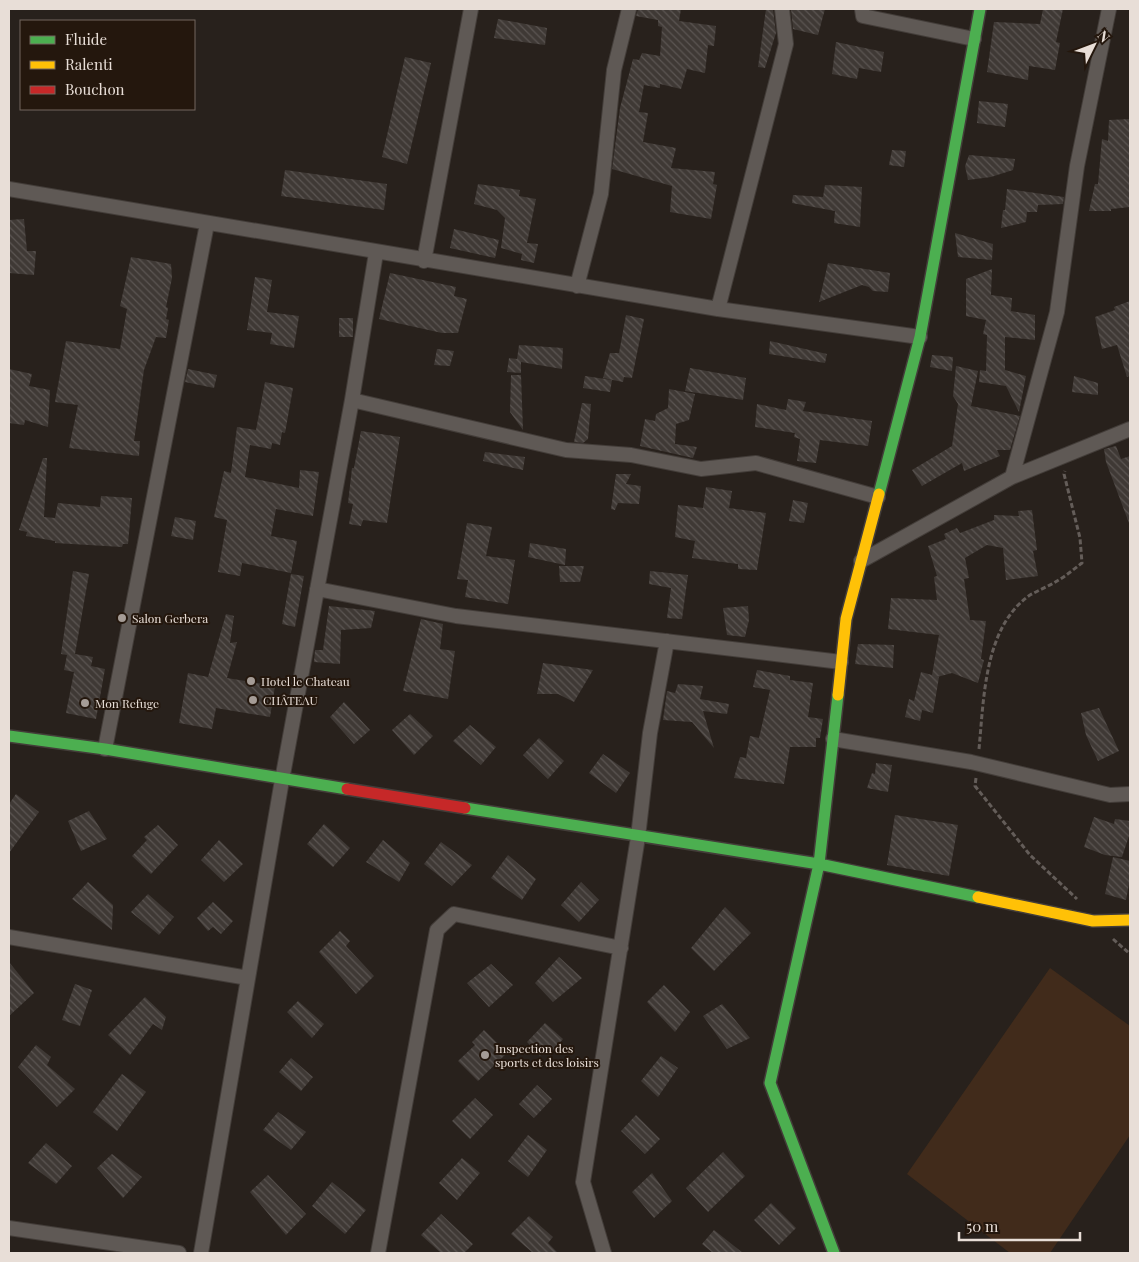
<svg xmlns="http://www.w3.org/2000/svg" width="1139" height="1262" font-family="'Playfair Display',serif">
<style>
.park{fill:#412b1b}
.building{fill:url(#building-back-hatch)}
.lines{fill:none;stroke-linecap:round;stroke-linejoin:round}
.street-casing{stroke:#433d39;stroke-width:16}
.fast-casing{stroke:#433d39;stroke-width:14}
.slow-casing{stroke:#433d39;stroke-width:14}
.jam-casing{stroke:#433d39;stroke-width:14}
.path{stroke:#645d59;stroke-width:3;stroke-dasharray:5 2.5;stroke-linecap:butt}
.street{stroke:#5f5955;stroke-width:14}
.fast{stroke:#4caf50;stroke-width:11}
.slow{stroke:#ffc107;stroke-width:11}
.jam{stroke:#c62828;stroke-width:11}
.poi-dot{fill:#a59c96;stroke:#24170d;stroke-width:2}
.labels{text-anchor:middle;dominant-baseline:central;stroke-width:4;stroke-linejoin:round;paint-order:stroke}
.poi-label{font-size:12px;fill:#e8ded7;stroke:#24170d;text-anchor:start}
</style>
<defs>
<pattern id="building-back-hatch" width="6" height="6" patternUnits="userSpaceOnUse" patternTransform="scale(1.25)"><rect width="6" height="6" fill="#3f3935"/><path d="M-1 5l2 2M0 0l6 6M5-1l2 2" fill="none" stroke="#5b5552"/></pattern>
</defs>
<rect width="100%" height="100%" fill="#28211c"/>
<!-- park -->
<path class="park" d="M1050,968L1130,1026V1135L1050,1253H1010L907,1174Z"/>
<!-- building -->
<path class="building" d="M638,9H681L679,21L716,26L714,46L708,45L705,73L687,69L681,89L660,84V88L644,85L639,112L648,113L643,142L676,148L671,168L715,172L713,184L717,185L711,219L670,212L672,186L612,169L620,108L633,59L639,60L642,53L660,56L662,27L658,26V20L636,16Z
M766,9H773L776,33L765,68L758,67Z
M791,9H825L818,35L793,29Z
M1043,9H1063L1056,42L1060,43L1055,70L1029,66L1028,80L987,72L994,22L1040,24Z
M498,19L547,28L545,45L494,38Z
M836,42L884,52L881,72L859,68L857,79L832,74Z
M405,57L431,63L407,164L382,157Z
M979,101L1008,104L1005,127L977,123Z
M1130,119V207L1111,209V211H1089L1095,184H1098L1102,139L1108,141L1109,120Z
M892,150L906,151L904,167L889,165Z
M969,155L1015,159L1013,170L991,177L968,180L965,166Z
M285,170L387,184L384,210L281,196Z
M478,184L520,190L519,196L536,199L527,243L538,244L534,263L521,260L522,254L501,248L505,218L497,210L474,204Z
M825,185L862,187L860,227L834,223L835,211L792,203L793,195L823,197Z
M1007,189L1064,197L1063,204L1038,205L1037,212H1027L1026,222L1001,228L1003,210H1005Z
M24,219L27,251H36L34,275L9,273V220Z
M454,229L499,240L495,258L450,248Z
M955,233L993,244L992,260L958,257Z
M131,257L171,264L172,278L166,307L168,308L166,319L169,320L166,338L156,337L144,370L134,441H140L139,456L69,448L78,405L55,402L66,341L120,349L127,309L120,306Z
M828,263L890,273L888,292L873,291L869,287L862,285L819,302Z
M992,269L991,295L1012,298L1011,311L1035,315V340L1005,337V370L1026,376L1019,412L1006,386L979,382L980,370L986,371L987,335L983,334L986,320L966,316V279Z
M390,273L456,287L454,296L467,299L458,333H442L379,319Z
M255,277L272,280L267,312L299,316L294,348L270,344L272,333L247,330Z
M1130,301V376L1127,377L1117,345L1102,349L1095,317L1115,310L1114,307Z
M626,315L644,319L632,378L624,377L623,382L603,378L610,353H619Z
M339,318H353V337H339Z
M770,341L827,354L825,363L769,354Z
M519,345L563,348L562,369L521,362V373L507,372L509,358L517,359Z
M437,349L454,351L450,366L434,365Z
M932,355L953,357L952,371L930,367Z
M956,366L978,371L971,406L1020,416L1010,450H997L1000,456L964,471L962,463L922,486L912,470L952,446L958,404L953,396Z
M690,368L746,378L743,400L685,391Z
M9,369L32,374L29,386L50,390L48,427L25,420L24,425L9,423Z
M188,369L217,375L214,388L185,382Z
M511,375H521L523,430L510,412Z
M585,376L612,380L610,392L583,388Z
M1074,376L1098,383V395L1072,392Z
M265,382L293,388L285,433L282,432L280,445L272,443L271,449L250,445L245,477L299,488L300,470L319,472L313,516L276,509L271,536L297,541L291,573L242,563L240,576L218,572L227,520L214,517L224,471L231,473L237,427L256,430Z
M669,389L695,394L689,420L676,424L675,444L697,447L693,458L640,446L645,419L655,421L656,414L668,408Z
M788,399L806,402L803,411L872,421L868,446L820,440L816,463L797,461L800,439L794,437L795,433L755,427L757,404L786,410Z
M582,403L591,404L588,439L583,443L574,442Z
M361,431L400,437L387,523L363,520L361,526L349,524L353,504L348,503L352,468H354Z
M1116,446L1121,459L1130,456L1129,523L1106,462L1104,449Z
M485,452L525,457L523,470L483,461Z
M43,458H47L44,517L55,518L58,503L100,507L101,496L132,498L128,544H123L122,547L55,543V541L26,536L27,532L19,530Z
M616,474H631L626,484L641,486L639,504L618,503L615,510L611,509Z
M706,487L732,491L729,508L766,513L757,570L738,569V564L692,558L695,541L675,537L678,505L703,508Z
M793,500L808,503L804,523L789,521Z
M1032,510L1037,550L1033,551L1038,576L1006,580L1003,548L987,545L965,558L969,578L964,579L970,620L986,621L981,659L984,660L978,683L952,673L937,677H939L933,713L922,710L920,721L905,717L909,699L914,701L921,672L932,675L939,635L888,629L891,598L937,600L934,577L937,576L928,546L946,539L944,534L957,528L960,533L994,520V515L1019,516L1018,511Z
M175,517L196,521L193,540L171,536Z
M467,523L492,527L486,556L515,560L508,604L465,597L468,580L457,579Z
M530,543L566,549L565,565L528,557Z
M559,566H584L580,582H560Z
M73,571L89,574L75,654L93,657L91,666L105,669L96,719L66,713L74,672L64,670L67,655L61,654Z
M650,571L688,575L682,619L667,618L671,588L649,584Z
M291,574L304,576L295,627L282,624Z
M329,606L375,611L371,628L341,630L340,664L314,662L315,650H323Z
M748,606L749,620L745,637L727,635L723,608Z
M226,614L234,616L230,643L237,642L227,678L275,686L270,717L216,708L212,729L179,723L188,673L208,677Z
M421,619L443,624L440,649L455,651L448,699L403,691Z
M858,644L894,645L893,668L855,664Z
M543,663L593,670L574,702L558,694H537Z
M757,670L790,676V680L813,683L808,717L823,719L820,738H816V747H790L784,784L734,778L740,757L746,758L750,736L759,738L770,690L753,687Z
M678,684L703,686L700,699L729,704L727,714L703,711L714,748L692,722L663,720L667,691L675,693Z
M344,702L370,730L354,744L330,717Z
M1099,708L1119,751L1098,761L1086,735L1081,713Z
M410,714L433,736L414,755L392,730Z
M470,725L496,747L481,765L453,741Z
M539,738L564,761L548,779L523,755Z
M603,754L630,773L616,793L589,773Z
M876,763L892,765L888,792L867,788L872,773L875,774Z
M16,794L39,812L9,853V804Z
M89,811L107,839L81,851L68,821Z
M895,815L958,825L949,876L887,865Z
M1094,817L1114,824L1115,819L1130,821V833L1122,857L1105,855L1084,847Z
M324,824L350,848L333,867L307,844Z
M158,825L178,845L151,874L132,856L147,840L144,837Z
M219,840L243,864L224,882L201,860Z
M383,840L410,863L399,882L366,862Z
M441,842L472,865L452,886L424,864Z
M508,855L536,879L522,900L491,878Z
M1113,857L1130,861V879L1126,900L1105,894Z
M88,882L113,905L112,930L72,899Z
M581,882L599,900L579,922L561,905Z
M148,894L174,917L159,935L131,912Z
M213,902L233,921L221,934L213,927L208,931L197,918Z
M725,907L751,933L714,971L691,948Z
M340,931L350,941L346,946L374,976L356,994L319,952Z
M559,957L582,978L553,1002L535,983Z
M9,962L34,993L9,1016Z
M491,964L513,985L489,1007L467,983Z
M75,984L92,990L80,1026L62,1020Z
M664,985L690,1012L675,1032L647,1002Z
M145,997L166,1017L162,1030L153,1024L130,1055L108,1035Z
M298,1001L324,1024L312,1038L287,1012Z
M722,1004L750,1038L727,1049L703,1016Z
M545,1023L563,1039L552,1052L547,1048L540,1056L527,1042Z
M484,1030L507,1053L478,1081L458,1061L475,1045L472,1042Z
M36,1045L51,1057L47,1065L75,1089L57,1107L18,1067Z
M661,1056L678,1068L658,1097L641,1081Z
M291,1058L313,1077L301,1091L279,1072Z
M122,1074L146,1092L117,1131L93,1112Z
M537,1085L552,1099L534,1118L519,1104Z
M475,1098L493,1115L470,1139L452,1121Z
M278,1112L306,1132L291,1150L263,1130Z
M636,1115L660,1139L645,1154L621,1131Z
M528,1135L547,1150L528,1177L508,1161Z
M46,1143L72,1166L56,1184L28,1163Z
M723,1152L745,1176L708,1212L686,1188Z
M112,1154L142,1177L123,1198L97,1168Z
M462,1158L480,1173L457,1200L439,1183Z
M652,1173L672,1201L654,1218L632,1192Z
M268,1175L306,1214L286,1235L250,1192Z
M332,1182L366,1210L345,1234L312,1206Z
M771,1203L796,1228L779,1245L754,1220Z
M441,1214L473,1244L464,1253H441L421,1235Z
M529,1216L553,1237L548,1243L558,1253H533L511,1234Z
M714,1230L743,1253H713L702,1244Z"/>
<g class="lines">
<defs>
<path id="street" d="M862,9L863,16L974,39
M9,189L718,309L920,337
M424,261L471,9
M577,286L601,194L614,70L629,9
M718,309L786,44L782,9
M352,400L566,450L631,455L701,469L756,463L878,497
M1012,477L1057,312L1077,166L1109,9
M861,561L1012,477L1130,429
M317,589L456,616L841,662
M833,739L971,762L1110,795L1130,794
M105,749L207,224
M9,937L248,978
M9,1228L179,1253
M201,1253L282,780L352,400L376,253
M378,1253L437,930L454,914L621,948
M604,1253L583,1182L638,837L650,733L667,641"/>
<path id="fast" d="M879,494L920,337L980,9
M9,736L105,749L347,789
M465,808L819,864L978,897
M834,1253L770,1083L819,864L838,695"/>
<path id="slow" d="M838,695L846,619L879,494
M978,897L1093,921L1130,920"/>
<path id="jam" d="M347,789L465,808"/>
</defs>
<!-- street casing -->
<use href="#street" class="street-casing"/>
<!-- fast casing -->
<use href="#fast" class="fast-casing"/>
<!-- slow casing -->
<use href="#slow" class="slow-casing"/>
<!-- jam casing -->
<use href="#jam" class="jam-casing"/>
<!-- path -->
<path class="path" d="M979,749C984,698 984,627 1030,595C1039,590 1049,586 1057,581C1066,576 1074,569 1082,563L1080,538L1064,474L1065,471
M976,778L975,786L1030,855L1077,899
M1113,939L1130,954"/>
<!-- street -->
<use href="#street" class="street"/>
<!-- fast -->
<use href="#fast" class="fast"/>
<!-- slow -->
<use href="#slow" class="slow"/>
<!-- jam -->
<use href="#jam" class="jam"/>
</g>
<!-- markers -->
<g class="poi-dot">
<circle cx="122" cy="618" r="5"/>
<circle cx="251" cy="681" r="5"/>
<circle cx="253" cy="700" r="5"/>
<circle cx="85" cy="703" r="5"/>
<circle cx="485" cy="1055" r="5"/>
</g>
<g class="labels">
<!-- poi labels -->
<g class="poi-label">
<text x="132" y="618">Salon Gerbera</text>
<text x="261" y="681">Hotel le Chateau</text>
<text x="263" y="700">CHÂTEAU</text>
<text x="95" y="703">Mon Refuge</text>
<text x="495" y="1048">Inspection des<tspan x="495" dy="14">sports et des loisirs</tspan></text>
</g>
</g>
<!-- border -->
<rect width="1139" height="1262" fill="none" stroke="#e8ded7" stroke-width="20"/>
<!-- legend -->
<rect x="20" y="20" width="175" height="90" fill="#24170d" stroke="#72675e"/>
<rect x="30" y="36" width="25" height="8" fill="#4caf50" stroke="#72675e"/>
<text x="65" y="45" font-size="15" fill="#e8ded7">Fluide</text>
<rect x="30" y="61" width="25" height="8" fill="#ffc107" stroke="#72675e"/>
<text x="65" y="70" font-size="15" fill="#e8ded7">Ralenti</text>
<rect x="30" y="86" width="25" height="8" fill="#c62828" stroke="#72675e"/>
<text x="65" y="95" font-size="15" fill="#e8ded7">Bouchon</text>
<!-- north arrow -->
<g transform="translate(1094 45) rotate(48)" stroke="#24170d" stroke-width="4" paint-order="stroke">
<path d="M0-4L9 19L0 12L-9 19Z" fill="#e8ded7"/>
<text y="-8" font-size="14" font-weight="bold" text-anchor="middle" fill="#e8ded7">N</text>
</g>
<!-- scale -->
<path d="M959 1232v8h121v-8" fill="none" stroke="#e8ded7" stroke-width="2.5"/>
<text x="966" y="1232" font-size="15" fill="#e8ded7" stroke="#24170d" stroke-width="4" paint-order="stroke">50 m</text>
</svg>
